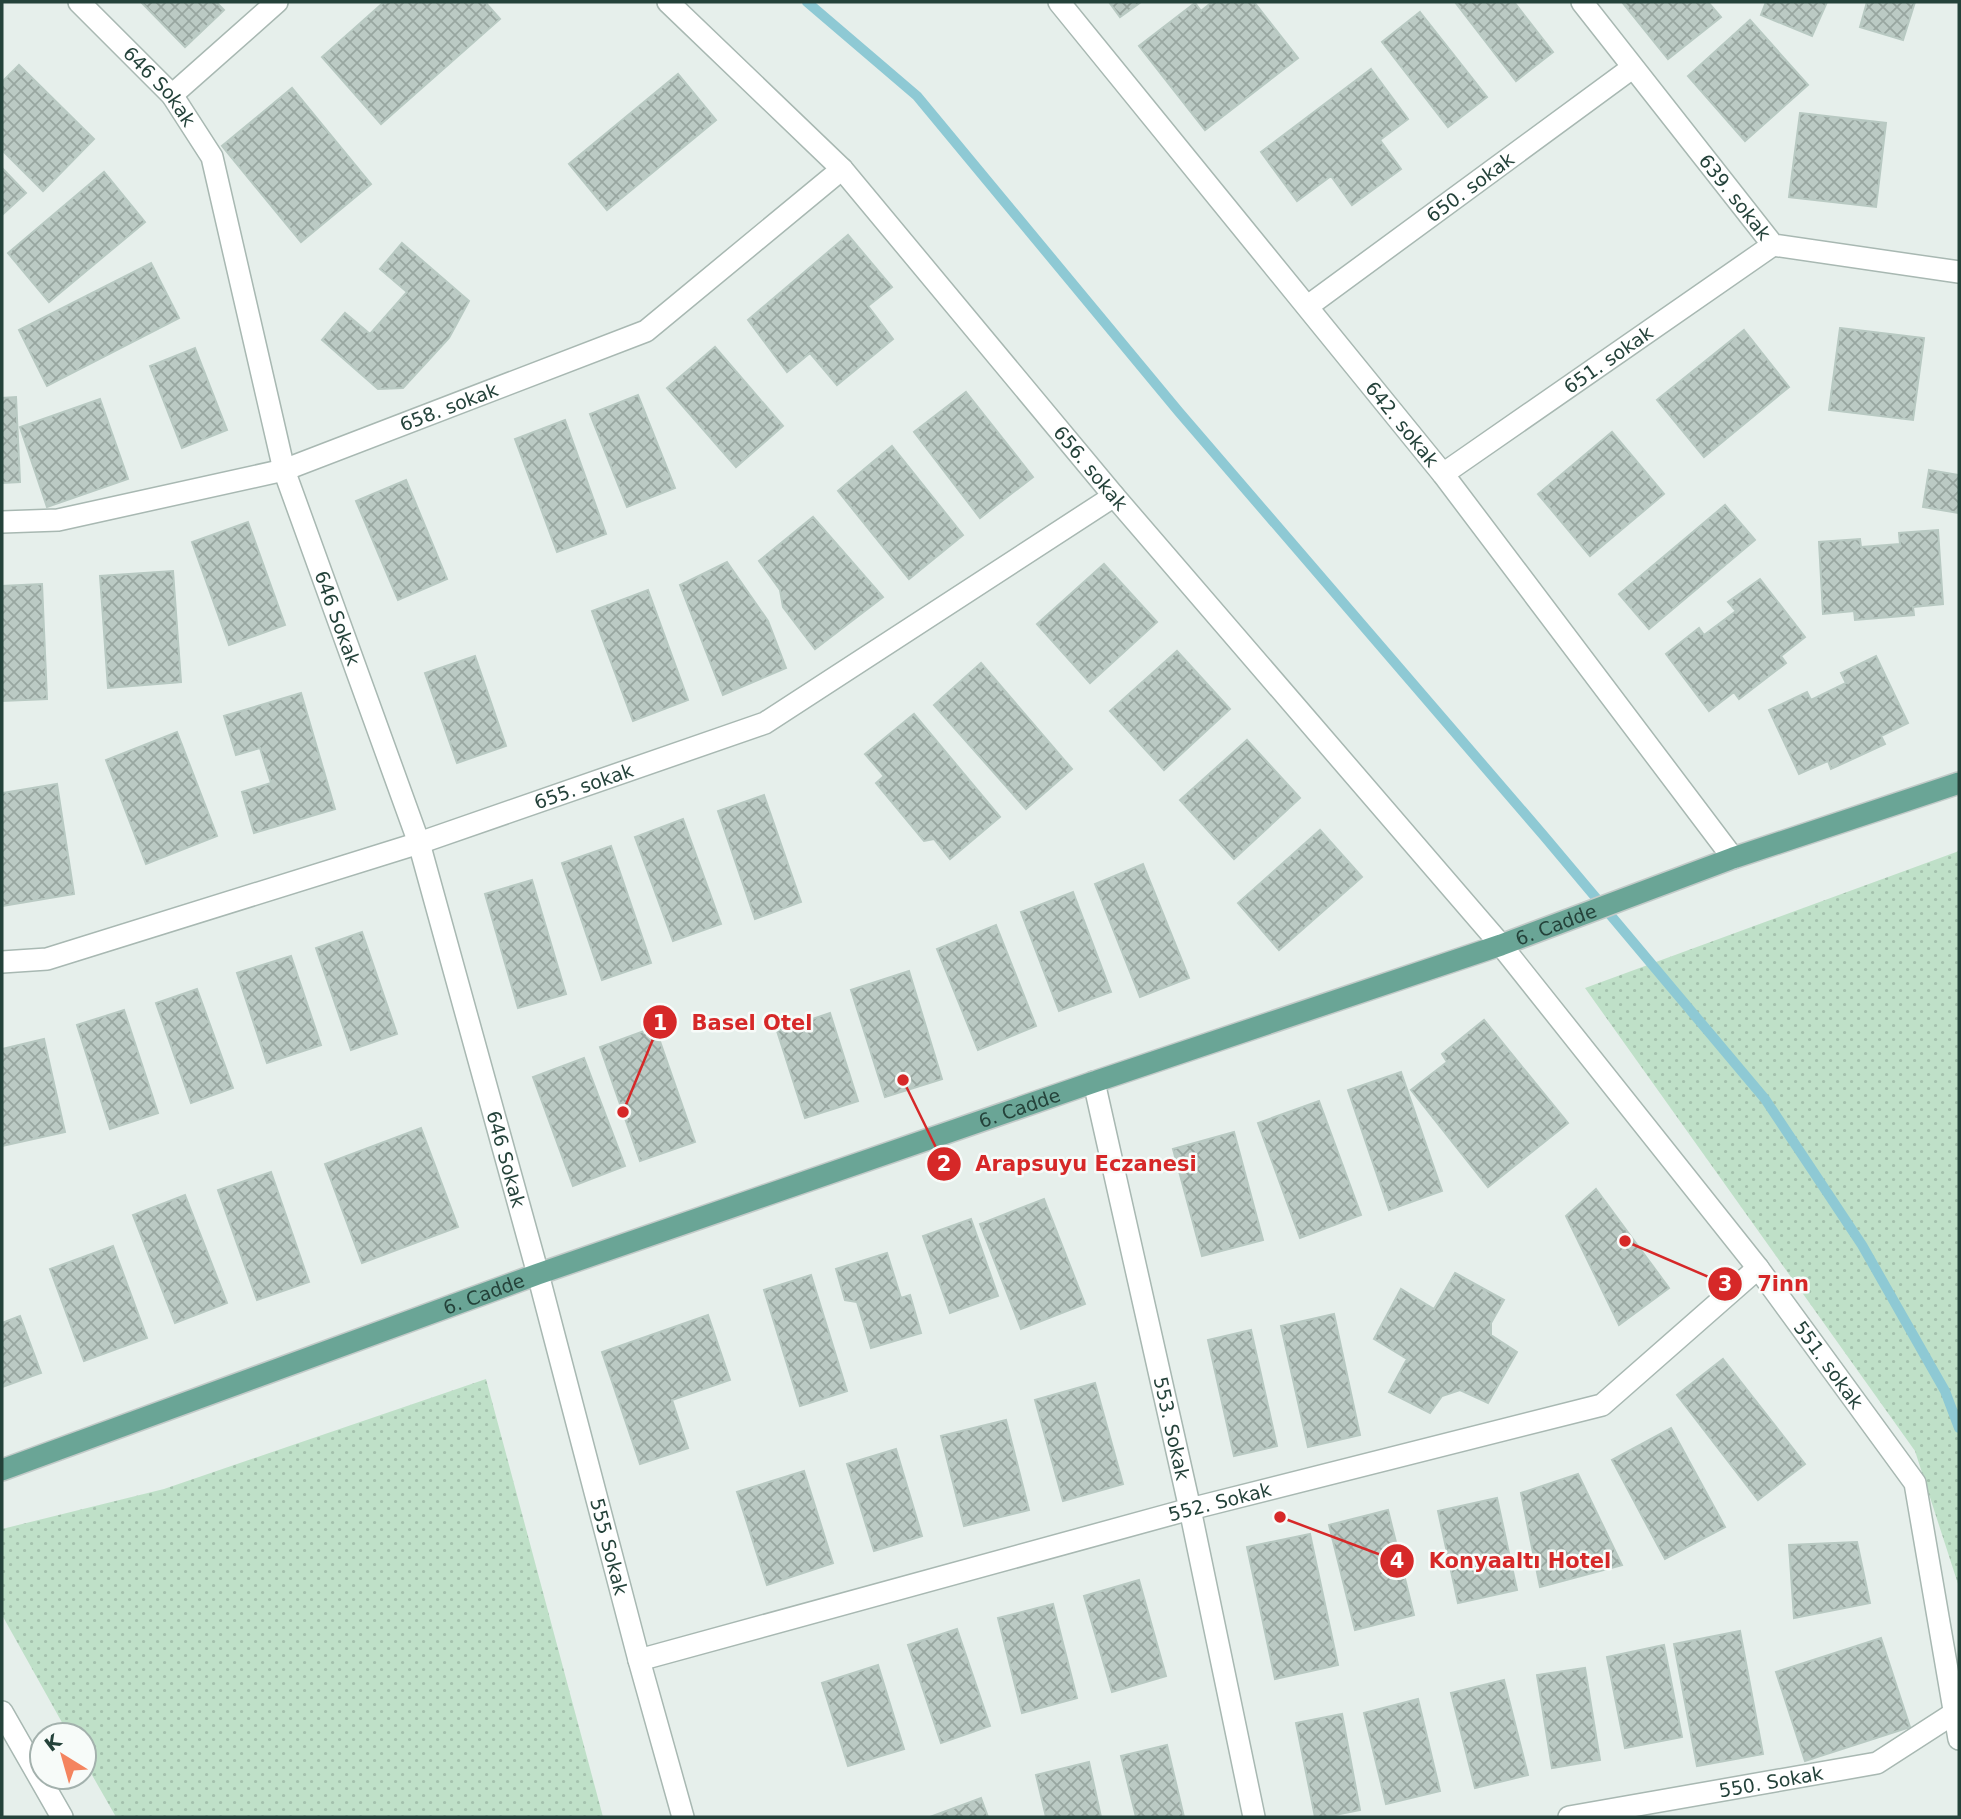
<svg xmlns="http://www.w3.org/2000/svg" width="1961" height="1819" font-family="'DejaVu Sans',sans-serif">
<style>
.grass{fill:url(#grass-dots)}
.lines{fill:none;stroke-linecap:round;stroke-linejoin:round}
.stream{stroke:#8ec9d4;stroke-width:10}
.building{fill:url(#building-cross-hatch);stroke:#b8c9c2;stroke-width:2}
.minor-casing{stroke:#a8b8b2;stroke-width:24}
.major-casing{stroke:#c2cac8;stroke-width:24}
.minor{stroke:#fff;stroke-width:21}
.major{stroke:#6aa596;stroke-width:21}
.labels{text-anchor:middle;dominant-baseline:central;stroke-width:5;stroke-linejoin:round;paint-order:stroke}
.street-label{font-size:19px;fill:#24423a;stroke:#f7fbf9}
.leader{fill:none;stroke:#d62828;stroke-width:2.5}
.callout-dot{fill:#d62828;stroke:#f7fbf9;stroke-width:2.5}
.mark-label{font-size:21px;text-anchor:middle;font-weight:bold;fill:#fff}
.callout-label{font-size:21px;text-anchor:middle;font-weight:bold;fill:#d62828;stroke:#f7fbf9;stroke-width:5;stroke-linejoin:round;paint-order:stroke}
</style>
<defs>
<pattern id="grass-dots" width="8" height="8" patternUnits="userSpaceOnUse" patternTransform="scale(1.75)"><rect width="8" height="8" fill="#bfe0c8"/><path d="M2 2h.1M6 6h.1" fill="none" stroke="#a4c1ad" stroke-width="1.8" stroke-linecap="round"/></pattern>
<pattern id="building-cross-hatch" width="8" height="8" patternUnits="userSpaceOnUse" patternTransform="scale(1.75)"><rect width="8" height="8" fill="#bbcac4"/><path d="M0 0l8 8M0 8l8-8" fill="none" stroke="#98a6a0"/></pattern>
</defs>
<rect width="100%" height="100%" fill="#e6efeb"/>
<!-- grass -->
<path class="grass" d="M1959,851V1587L1915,1451L1585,988Z
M486,1379L603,1817H116L84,1761V1735H69L2,1615V1529L164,1489Z"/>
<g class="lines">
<!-- stream -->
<path class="stream" d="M807,2L917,96L1179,412L1544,836L1765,1099L1862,1245L1945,1391L1959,1428"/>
</g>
<!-- building -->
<path class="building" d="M141,2H216L224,10L185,47Z
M384,2H485L500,19L381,124L322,57Z
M1109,2H1141L1120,17Z
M1212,2H1254L1298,58L1205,130L1139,46L1195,3L1201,11Z
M1455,2H1514L1553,52L1516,81Z
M1622,2H1708L1721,17L1668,59Z
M1766,2H1827L1812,36L1761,15Z
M1867,2H1915L1903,40L1860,27Z
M1420,12L1487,97L1448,127L1382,42Z
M1750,20L1808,85L1745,141L1688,76Z
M19,65L94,139L43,191L2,150V82Z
M1371,69L1408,119L1380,140L1401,169L1352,205L1331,176L1297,201L1261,152Z
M678,74L716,120L607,210L569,164Z
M292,88L371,184L301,242L222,146Z
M1800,113L1886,123L1876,207L1789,197Z
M2,168L26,193L2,215Z
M104,172L145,222L49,302L8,253Z
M848,235L892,287L868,306L893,339L837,385L810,353L787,372L748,320Z
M402,243L469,301L449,338L403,388L378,389L322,340L345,313L370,334L407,292L380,269Z
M151,263L179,318L47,386L19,330Z
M1840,328L1924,338L1913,420L1829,410Z
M1744,330L1789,387L1704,457L1657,400Z
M715,347L783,426L736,467L667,388Z
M195,348L227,430L182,448L150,366Z
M966,392L1033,477L980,518L914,432Z
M638,395L675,488L627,507L590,414Z
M16,397L20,482L2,483V398Z
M100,399L128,479L47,507L20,427Z
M565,420L606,534L557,552L515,439Z
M1612,432L1664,494L1590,556L1538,494Z
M892,446L963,535L909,579L838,491Z
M1929,470L1959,475V513L1923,507Z
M406,480L447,579L398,600L356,501Z
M1725,505L1755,540L1649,629L1619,594Z
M813,517L883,597L815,649L783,607L780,590L759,561Z
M248,522L285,625L229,645L192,542Z
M1938,530L1943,604L1913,607L1914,615L1855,620L1854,611L1823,614L1819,542L1860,539L1861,547L1900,544L1899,533Z
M727,562L768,621L786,668L723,695L680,585Z
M1104,564L1157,622L1090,683L1037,624Z
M173,571L181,682L108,688L100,576Z
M1760,579L1805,637L1781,656L1786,663L1739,699L1734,692L1709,711L1666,654L1699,628L1704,635L1736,611L1728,602Z
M42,584L47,699L2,701V586Z
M648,590L688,700L633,721L592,611Z
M1177,651L1230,709L1164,770L1110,711Z
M475,656L506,746L457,763L425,673Z
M1876,656L1908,723L1881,736L1885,744L1831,769L1828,761L1799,774L1769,710L1807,692L1811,700L1846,683L1841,673Z
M981,663L1072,769L1026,809L934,705Z
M301,693L335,809L254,833L242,792L271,783L260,748L236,755L224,716Z
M914,714L1000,817L950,859L934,839L924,841L876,783L884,776L865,754Z
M177,732L217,836L146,864L106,760Z
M1247,740L1300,798L1234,859L1180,800Z
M57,784L74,894L2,906V793Z
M764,795L801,902L755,919L718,811Z
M683,819L721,924L673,941L635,837Z
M1320,830L1362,877L1279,950L1238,903Z
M611,846L651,963L602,980L562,863Z
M1143,864L1189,978L1140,997L1095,884Z
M532,880L566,994L518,1008L485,894Z
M1073,892L1111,992L1059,1011L1021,912Z
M996,925L1036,1026L978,1050L937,949Z
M362,932L397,1034L351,1050L316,948Z
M291,956L321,1045L267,1063L237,973Z
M909,971L942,1079L885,1097L851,990Z
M197,989L233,1088L191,1103L156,1003Z
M124,1010L158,1113L110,1129L77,1025Z
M830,1013L858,1101L805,1118L777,1031Z
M1484,1020L1568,1123L1488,1187L1411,1090L1447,1062L1442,1054Z
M655,1027L695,1142L640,1161L600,1047Z
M44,1039L65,1132L2,1146V1049Z
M584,1058L625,1166L573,1186L533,1077Z
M1401,1072L1442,1191L1389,1210L1348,1090Z
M1319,1101L1361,1215L1300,1238L1258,1123Z
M421,1128L458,1227L362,1263L325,1164Z
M1234,1132L1263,1240L1202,1256L1173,1149Z
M271,1172L309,1282L257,1300L218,1190Z
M1596,1189L1669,1288L1619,1325L1566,1216Z
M185,1195L227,1303L175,1323L133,1215Z
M1044,1199L1085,1304L1021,1329L980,1224Z
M971,1219L998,1296L950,1313L923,1236Z
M113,1246L147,1338L84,1361L50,1269Z
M887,1253L901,1298L910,1295L921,1333L871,1348L857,1302L845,1300L836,1269Z
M1455,1273L1504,1300L1491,1323V1335L1517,1352L1488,1403L1460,1390L1442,1396L1430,1413L1389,1392L1407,1359L1374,1339L1401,1289L1434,1309Z
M811,1275L847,1391L800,1406L764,1290Z
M1334,1314L1360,1435L1308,1447L1281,1326Z
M708,1315L730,1380L672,1400L688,1448L640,1464L602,1352Z
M20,1316L41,1373L2,1387V1323Z
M1251,1330L1277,1446L1234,1456L1208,1340Z
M1723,1359L1805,1464L1758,1500L1677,1395Z
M1095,1383L1123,1484L1063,1501L1035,1400Z
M1006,1420L1029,1510L964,1526L941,1436Z
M1671,1428L1725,1527L1665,1559L1612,1460Z
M896,1449L922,1536L874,1551L847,1464Z
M804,1471L833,1563L767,1585L737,1492Z
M1578,1474L1622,1565L1540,1587L1521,1493Z
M1497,1498L1517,1590L1458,1603L1438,1511Z
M1388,1510L1414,1615L1355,1630L1329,1525Z
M1310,1534L1338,1665L1275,1679L1247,1547Z
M1857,1542L1870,1603L1794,1618L1789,1545Z
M1139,1580L1166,1676L1112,1692L1084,1596Z
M1053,1604L1077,1698L1022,1713L998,1618Z
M957,1629L990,1726L941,1743L908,1645Z
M1740,1631L1763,1754L1697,1766L1674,1644Z
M1881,1638L1910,1727L1805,1761L1776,1672Z
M1664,1645L1682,1737L1625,1748L1607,1657Z
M878,1665L904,1749L848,1766L822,1683Z
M1585,1668L1600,1760L1552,1768L1537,1675Z
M1504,1680L1528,1775L1475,1788L1451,1693Z
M1418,1699L1440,1791L1386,1804L1364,1713Z
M1342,1714L1360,1810L1325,1817H1315L1296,1723Z
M1167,1745L1184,1817H1136L1121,1756Z
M1089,1762L1101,1817H1046L1036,1775Z
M981,1798L988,1817H930Z"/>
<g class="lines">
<defs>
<g id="minor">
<path id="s1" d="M79,2L172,95L212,157L284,470L419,843L538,1274L639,1660L683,1817"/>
<path id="s2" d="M668,2L842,169L1114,496L1501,945L1758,1268L1915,1483L1959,1739"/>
<path id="s3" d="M1059,2L1443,474L1733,858"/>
<path id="s4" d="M1582,2L1773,245L1959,272"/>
<path d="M172,95L277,2"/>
<path id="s5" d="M1308,306L1632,68"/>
<path id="s6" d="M1443,474L1773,245"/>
<path id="s7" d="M2,522L58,520L284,470L646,331L842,169"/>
<path id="s8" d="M2,962L47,959L419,843L765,723L1114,496"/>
<path id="s9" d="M1094,1082L1190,1509L1254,1817"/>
<path id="s10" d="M639,1660L1190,1509L1602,1405L1758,1268"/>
<path d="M2,1712L62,1817"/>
<path id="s11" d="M1569,1817L1877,1763L1959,1710"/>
</g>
<g id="major">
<path id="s12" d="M2,1470L538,1274L1094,1082L1501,945L1733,858L1959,783"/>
</g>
</defs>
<!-- minor casing -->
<use href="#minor" class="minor-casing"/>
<!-- major casing -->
<use href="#major" class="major-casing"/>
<!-- minor -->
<use href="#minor" class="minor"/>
<!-- major -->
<use href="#major" class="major"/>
</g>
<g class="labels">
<!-- street labels -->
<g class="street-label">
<text stroke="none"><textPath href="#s1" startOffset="117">646 Sokak</textPath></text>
<text stroke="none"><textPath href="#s5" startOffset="201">650. sokak</textPath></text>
<text stroke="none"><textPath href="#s4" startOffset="248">639. sokak</textPath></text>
<text stroke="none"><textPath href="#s6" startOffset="201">651. sokak</textPath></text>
<text stroke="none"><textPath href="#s7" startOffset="464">658. sokak</textPath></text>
<text stroke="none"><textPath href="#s3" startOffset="544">642. sokak</textPath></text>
<text stroke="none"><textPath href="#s2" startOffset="630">656. sokak</textPath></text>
<text stroke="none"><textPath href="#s1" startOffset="684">646 Sokak</textPath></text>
<text stroke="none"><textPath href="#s8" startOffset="609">655. sokak</textPath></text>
<text stroke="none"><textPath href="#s12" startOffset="1647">6. Cadde</textPath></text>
<text stroke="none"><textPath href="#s12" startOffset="1080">6. Cadde</textPath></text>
<text stroke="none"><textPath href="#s1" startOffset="1251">646 Sokak</textPath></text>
<text stroke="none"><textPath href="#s12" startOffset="513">6. Cadde</textPath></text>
<text stroke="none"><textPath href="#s2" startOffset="1792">551. sokak</textPath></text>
<text stroke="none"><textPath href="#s9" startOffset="355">553. Sokak</textPath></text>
<text stroke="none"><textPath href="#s10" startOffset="602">552. Sokak</textPath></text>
<text stroke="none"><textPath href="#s1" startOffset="1652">555 Sokak</textPath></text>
<text stroke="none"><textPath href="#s11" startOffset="205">550. Sokak</textPath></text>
</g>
</g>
<!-- callouts -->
<path class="leader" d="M623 1112L660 1022M903 1080L944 1164M1625 1241L1725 1284M1280 1517L1397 1561"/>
<g class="callout-dot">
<circle cx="623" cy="1112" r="7"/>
<circle cx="903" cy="1080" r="7"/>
<circle cx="1625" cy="1241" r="7"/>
<circle cx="1280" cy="1517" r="7"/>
<circle cx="660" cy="1022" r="18"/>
<circle cx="944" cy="1164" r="18"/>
<circle cx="1725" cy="1284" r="18"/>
<circle cx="1397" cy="1561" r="18"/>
</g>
<g class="mark-label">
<text x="660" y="1030">1</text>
<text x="944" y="1171">2</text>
<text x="1725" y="1291">3</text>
<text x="1397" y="1568">4</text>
</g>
<g class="callout-label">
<text x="752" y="1030">Basel Otel</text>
<text x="1086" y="1171">Arapsuyu Eczanesi</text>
<text x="1783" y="1291">7inn</text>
<text x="1520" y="1568">Konyaaltı Hotel</text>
</g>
<!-- border -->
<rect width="1961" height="1819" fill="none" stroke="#24423a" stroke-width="7"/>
<!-- north arrow -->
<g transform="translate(63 1756) rotate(323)"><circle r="33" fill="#f7fbf9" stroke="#a3b1ad" stroke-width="2"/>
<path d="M0-5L12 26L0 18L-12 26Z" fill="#f4845f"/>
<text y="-10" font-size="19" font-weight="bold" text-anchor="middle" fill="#24423a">K</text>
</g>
</svg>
